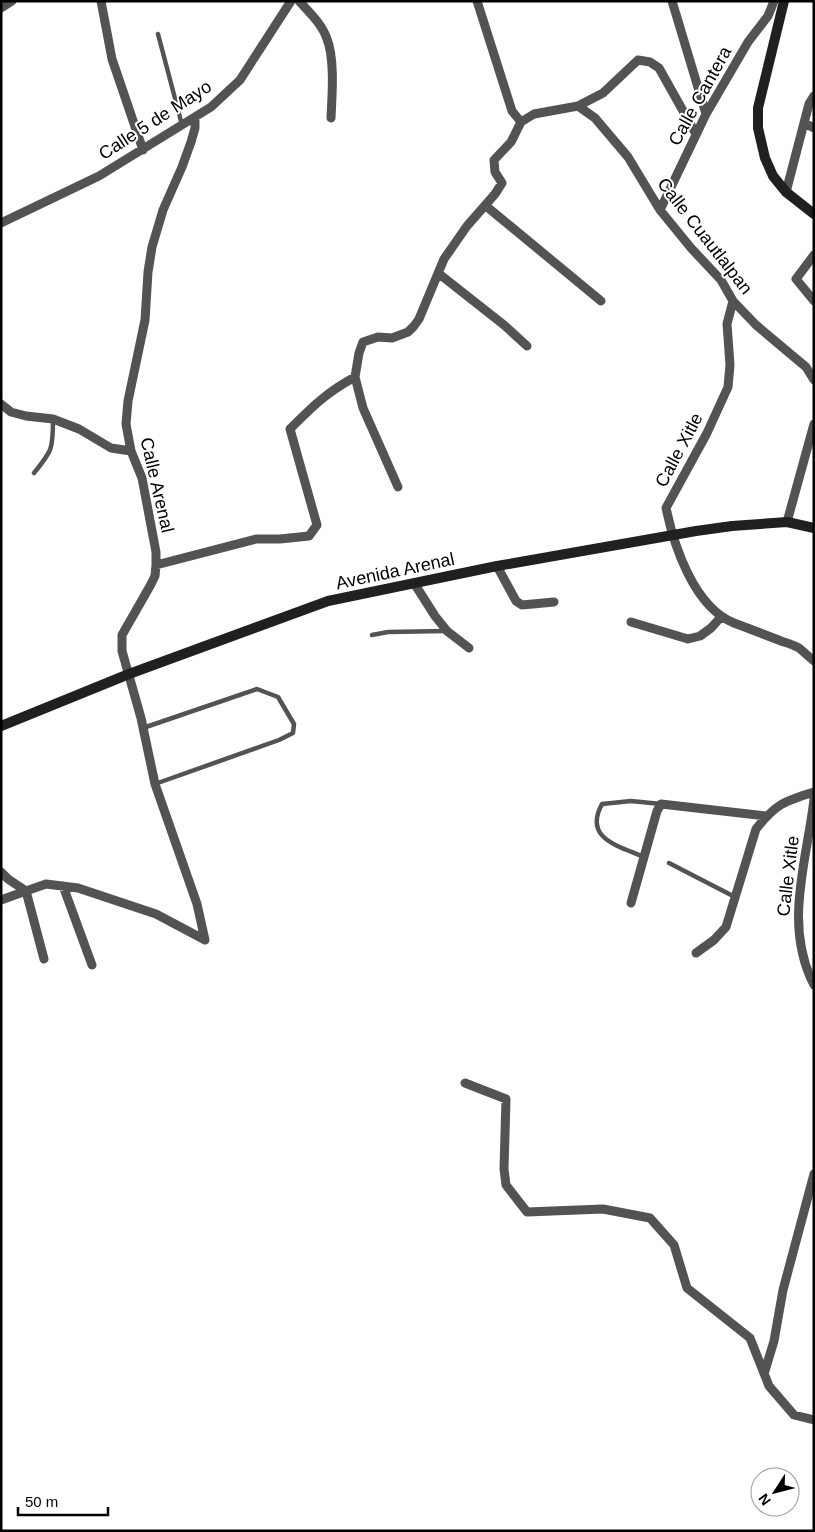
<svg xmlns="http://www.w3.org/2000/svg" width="815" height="1532" font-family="Arial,sans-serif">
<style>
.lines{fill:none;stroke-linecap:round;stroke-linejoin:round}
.lane{stroke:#535353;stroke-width:4.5}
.street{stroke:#535353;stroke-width:9}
.secondary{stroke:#202020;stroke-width:10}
.labels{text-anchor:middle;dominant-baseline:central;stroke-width:4;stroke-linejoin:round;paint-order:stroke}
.street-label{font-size:18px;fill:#000;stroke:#fff}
</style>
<rect width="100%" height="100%" fill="#fff"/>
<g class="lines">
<!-- lane -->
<path class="lane" d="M158,34L182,125
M34,473C52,451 53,449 53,420
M372,635L388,632L446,631
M143,728L257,689L278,697L294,724L293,733L279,740L155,784
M644,857C619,846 583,839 602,804L631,801L661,804
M669,863L735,897"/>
<!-- street -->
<path class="street" d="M101,1L112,59L143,150
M299,1C309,12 322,24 327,39C335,59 332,96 331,118
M477,1L512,111L521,122
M672,1L706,114
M1,8L12,1
M578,106L595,118L628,157L660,210L691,248L721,280L733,301L756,325L806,367L814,380
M195,117V128L191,142L182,167L163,210L152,247L148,272L145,320L128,401L126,424L131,451L142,478L156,552V565L155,576L150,586L122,635V651L141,718L155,784L197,904L205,940
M521,122L534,114L578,106L603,93L638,60L650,62L659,68L696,134
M804,123L809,104L814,96
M786,192L804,123L814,128
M486,206L601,301
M660,210L706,114L748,42L768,16L774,1
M1,223L99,176L211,107L240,80L291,1
M814,255L796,279L814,301
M438,273L504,325L527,346
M733,301L727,324L730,365L728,387L707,433L666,508C674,546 694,607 734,623C750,629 766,635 781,641C787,643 794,645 799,648C804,652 809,657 814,661
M1,404L11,412L26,416L53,419L79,429L111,448L131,451
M398,487L363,408L355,377L359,353L363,342L378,337L392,338L408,332L414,326L419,319L444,259L467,226L495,194L502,183L495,172L494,160L511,142L521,122
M787,522L814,424
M156,565L256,539H280L309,536L317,525L290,429C312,407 327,392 355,377
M497,566L516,601L522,605L554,602
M414,583L435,616L447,631L469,648
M631,622L688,639L700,636L711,628L721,617
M814,799C807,861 783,925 814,985
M1,872L8,879L26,891L46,884L78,888L156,914L205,940
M63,886L92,965
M1,900L26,891L44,959
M631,903L657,811L661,804L766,816
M696,953L714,940L726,927L756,829C776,804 784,801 814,792
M465,1083L506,1099L504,1169L506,1185L527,1212L603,1209L650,1218L674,1245L687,1288L750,1338L769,1386L794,1415L814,1420
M764,1374L774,1341L783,1290L814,1174"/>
<!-- secondary -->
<path class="secondary" d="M784,1L758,108V128L765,158L773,176L786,192L814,214
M1,726L129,674L328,601L497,566L696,531L732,526L787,522L814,528"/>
</g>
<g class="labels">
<!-- street labels -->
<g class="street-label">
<text transform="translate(700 96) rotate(-61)">Calle Cantera</text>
<text transform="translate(155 120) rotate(-33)">Calle 5 de Mayo</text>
<text transform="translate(705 236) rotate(52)">Calle Cuautlalpan</text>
<text transform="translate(679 450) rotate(-62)">Calle Xitle</text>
<text transform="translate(157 485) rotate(77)">Calle Arenal</text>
<text transform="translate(395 571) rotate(-12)">Avenida Arenal</text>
<text transform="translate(788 876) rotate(-83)">Calle Xitle</text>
</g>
</g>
<!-- border -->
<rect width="815" height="1532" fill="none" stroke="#000000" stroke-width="5"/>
<!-- north arrow -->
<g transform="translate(775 1492) rotate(234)"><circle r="24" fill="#ffffff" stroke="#999999"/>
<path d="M0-4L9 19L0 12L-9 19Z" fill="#000000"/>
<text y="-8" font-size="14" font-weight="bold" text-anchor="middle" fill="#000000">N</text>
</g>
<!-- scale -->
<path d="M18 1507v8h90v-8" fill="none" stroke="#000000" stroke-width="2.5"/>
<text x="25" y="1507" font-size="15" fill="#000000" stroke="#ffffff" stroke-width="4" paint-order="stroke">50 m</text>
</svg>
